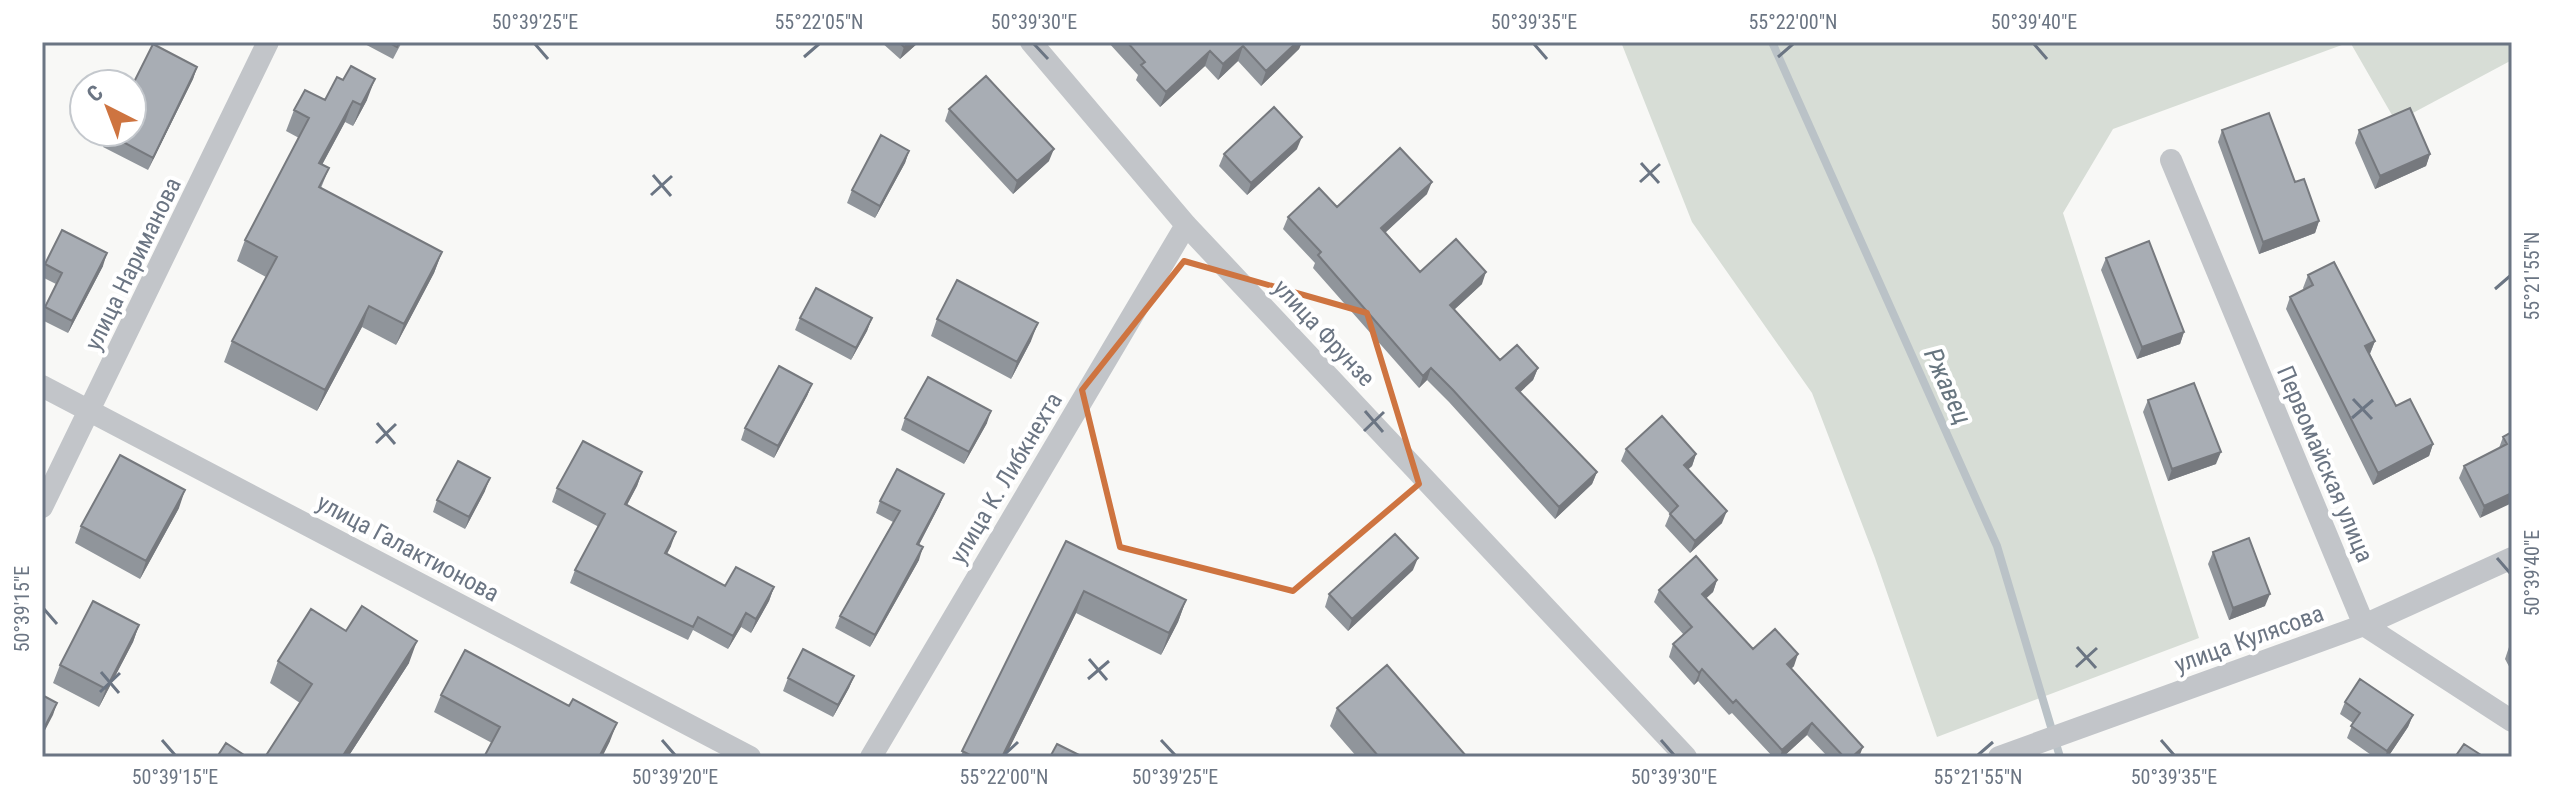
<svg xmlns="http://www.w3.org/2000/svg" width="2554" height="799" font-family="'Roboto Condensed',sans-serif">
<style>
.green{fill:#d7ddd6}
.lines{fill:none;stroke-linecap:round;stroke-linejoin:round}
.stream{stroke:#bac2c7;stroke-width:8}
.minor{stroke:#c2c5c9;stroke-width:22}
.wall{fill:#90959b}
.shaded-wall{fill:#76797e}
.building{fill:#a8adb4;stroke:#76797e;stroke-width:2}
.marked{fill:none;stroke:#ce7440;stroke-width:6;stroke-linejoin:round}
.ticks{fill:none;stroke:#6b7583;stroke-width:3}
.labels{text-anchor:middle;dominant-baseline:central;stroke-width:8;stroke-linejoin:round;paint-order:stroke}
.street-label{font-size:24px;fill:#6b7583;stroke:#fff}
.water-label{font-size:26px;font-style:italic;fill:#67757f;stroke:#fff}
.neatline{fill:none;stroke:#6b7583;stroke-width:3}
.ticks-label{font-size:20px;text-anchor:middle;fill:#6b7583}
</style>
<rect width="100%" height="100%" fill="#f8f8f6"/>
<!-- green -->
<path class="green" d="M1621,42H2512V60L2396,122L2350,42L2113,129L2063,213L2199,638L1937,737L1875,558L1812,393L1692,222Z"/>
<g class="lines">
<!-- stream -->
<path class="stream" d="M1772,42L1997,546L2060,757"/>
<!-- minor -->
<path class="minor" d="M1031,42L1186,225L1686,757
M2171,160L2364,625L2512,721
M42,386L750,757
M42,507L268,42
M871,757L1186,225
M1999,757L2364,625L2512,558"/>
</g>
<!-- wall -->
<path class="wall" d="M361,42H402L393,59Z
M881,42H919L900,59Z
M1108,42H1302L1299,49L1261,86L1238,61L1218,80L1205,66L1160,107L1136,80L1138,75Z
M197,67L193,79L148,170L103,147L109,132Z
M325,100H367L353,126L345,122L322,165L329,168L321,188L442,252L434,273L396,345L362,327L317,411L224,362L232,341L266,277L237,261L245,240L299,138L286,131L294,110Z
M949,109L1049,161L1013,194L945,121Z
M2222,130L2295,182L2319,221L2315,233L2259,254L2218,142Z
M2359,130L2430,154L2426,166L2375,189L2355,143Z
M1297,149L1247,195L1219,166L1224,154Z
M909,151L905,163L875,218L847,203L852,190Z
M1427,194L1385,233L1420,272L1482,284L1454,310L1500,360L1538,368L1533,380L1520,392L1597,472L1592,484L1555,519L1449,402L1427,380L1419,388L1313,268L1315,263L1283,229L1288,217L1337,207Z
M2106,258L2184,332L2180,344L2137,359L2101,270Z
M45,264L103,266L68,333L42,320V314L45,307L56,284L42,277V272Z
M2308,275L2375,341L2370,354L2396,406L2433,444L2429,456L2373,485L2286,309L2290,297L2304,290L2303,288Z
M800,318H872L867,331L851,360L795,330Z
M937,319L1031,341L1011,379L931,336Z
M812,384L807,396L774,458L741,440L745,428Z
M2148,400L2216,464L2168,481L2143,412Z
M905,418L987,423L964,464L901,430Z
M2512,432L2480,518L2459,478L2464,466L2499,448L2503,437Z
M1626,449L1696,454L1692,466L1688,469L1722,523L1690,553L1665,526L1670,514L1621,461Z
M642,472L637,486L627,505L671,546L667,554L725,586L774,587L769,601L751,633L741,627L728,649L693,630L688,640L570,583L575,570L599,527L552,502L557,488Z
M485,491L465,529L433,512L437,500Z
M944,494L939,506L919,545V560L870,647L835,628L840,616L893,522L876,513L880,501Z
M179,508L140,579L75,543L81,526Z
M1066,541L1186,600L1178,622L1161,655L1076,613L1005,757H960Z
M2213,552L2265,606L2229,620L2208,564Z
M1413,570L1348,631L1325,607L1329,594Z
M1717,580L1713,592L1706,598L1753,649L1794,666L1791,669L1859,757H1828L1807,735L1783,757H1773L1732,713L1729,715L1698,681L1694,685L1669,657L1673,644L1684,635L1654,602L1659,590Z
M139,625L133,642L99,707L53,683L60,665Z
M346,631L409,663L348,757H265L300,703L270,683L278,661Z
M2512,645V672L2505,659L2509,647Z
M854,676L849,688L833,717L783,691L788,678Z
M441,695L610,741L602,757H484L492,743L434,712Z
M2345,702L2413,715L2408,727L2388,757H2374L2347,738L2353,723L2340,714Z
M1337,708L1467,757H1357L1330,726Z"/>
<!-- shaded-wall -->
<path class="shaded-wall" d="M910,42H919L900,59L904,47Z
M1297,42H1302L1299,49L1261,86L1266,71Z
M1243,46L1238,61L1218,80L1223,64Z
M1210,51L1205,66L1160,107L1166,92Z
M197,67L193,79L148,170L153,158Z
M375,79L367,100L353,126L361,105Z
M353,101L345,122L311,185L319,163Z
M1302,137L1297,149L1247,195L1251,183Z
M1054,149L1049,161L1013,194L1017,181Z
M909,151L905,163L875,218L880,206Z
M2430,154L2426,166L2375,189L2380,176Z
M1432,182L1427,194L1376,241L1381,228Z
M2319,221L2315,233L2259,254L2263,242Z
M442,252L434,273L396,345L404,324Z
M107,253L103,266L68,333L72,321Z
M1486,272L1482,284L1445,318L1450,305Z
M369,306L362,327L317,411L325,390Z
M872,318L867,331L851,360L856,348Z
M1038,323L1031,341L1011,379L1017,362Z
M2184,332L2180,344L2137,359L2142,347Z
M2375,341L2370,353L2361,358L2365,346Z
M1431,368L1427,380L1419,388L1423,376Z
M1538,368L1533,380L1512,400L1516,388Z
M812,384L807,396L774,458L778,446Z
M991,411L987,423L964,464L969,452Z
M2433,444L2429,456L2373,485L2378,473Z
M2221,452L2216,464L2168,481L2172,469Z
M1696,454L1692,466L1680,477L1684,465Z
M642,472L637,486L620,518L625,504Z
M1597,472L1592,484L1555,519L1559,507Z
M490,478L485,491L465,529L469,517Z
M185,490L179,508L140,579L146,561Z
M2512,493V503L2480,518L2484,506Z
M944,494L939,506L913,556L917,544Z
M1727,511L1722,523L1690,553L1695,541Z
M676,532L671,546L660,567L665,553Z
M923,547L919,560L870,647L875,635Z
M1418,558L1413,570L1348,631L1352,619Z
M1717,580L1713,592L1698,606L1702,594Z
M774,587L769,601L751,633L756,619Z
M1084,591L1076,613L1005,757H1002Z
M2270,594L2265,606L2229,620L2233,608Z
M1186,600L1178,622L1161,655L1169,633Z
M746,613L741,627L728,649L733,636Z
M139,625L133,642L99,707L106,689Z
M417,641L409,663L348,757H342Z
M1798,654L1794,666L1783,676L1787,664Z
M1702,669L1698,681L1694,685L1699,673Z
M854,676L849,688L833,717L838,705Z
M57,703L53,715L42,736V732Z
M2413,715L2408,727L2388,757H2385L2387,751Z
M617,723L610,741L602,757H599Z
M1812,723L1807,735L1783,757H1780L1782,750Z
M1863,747L1859,757H1852Z"/>
<!-- building -->
<path class="building" d="M388,42H399L397,47Z
M899,42H910L904,47Z
M1127,42H1297L1266,71L1243,46L1223,64L1210,51L1166,92L1141,65L1145,62Z
M153,44L197,67L153,158L108,134L109,132H132V86Z
M351,66L375,79L361,105L353,101L319,163L329,168L319,187L442,252L404,324L369,306L325,390L232,341L277,257L245,240L309,118L294,110L305,90L325,100L337,77L343,80Z
M986,76L1054,149L1017,181L949,109Z
M1274,107L1302,137L1251,183L1224,154Z
M2410,108L2430,154L2380,176L2359,130Z
M2269,113L2295,182L2304,179L2319,221L2263,242L2222,130Z
M881,135L909,151L880,206L852,190Z
M1400,148L1432,182L1381,228L1420,272L1456,239L1486,272L1450,305L1500,360L1517,345L1538,368L1516,388L1597,472L1559,507L1453,390L1431,368L1423,376L1318,255L1321,252L1288,217L1319,188L1337,207Z
M62,230L107,253L72,321L45,307L62,273L45,264Z
M2149,241L2184,332L2142,347L2106,258Z
M2334,262L2375,341L2365,346L2396,406L2410,399L2433,444L2378,473L2290,297L2313,285L2308,275Z
M957,280L1038,323L1017,362L937,319Z
M816,288L872,318L856,348L800,318Z
M779,366L812,384L778,446L745,428Z
M928,377L991,411L969,452L905,418Z
M2194,383L2221,452L2172,469L2148,400Z
M1662,416L1696,454L1684,465L1727,511L1695,541L1670,514L1678,506L1626,449Z
M2512,432V493L2484,506L2464,466L2507,444L2503,437Z
M583,441L642,472L625,504L676,532L665,553L725,586L736,567L774,587L756,619L746,613L733,636L698,617L693,627L575,570L605,514L557,488Z
M120,455L185,490L146,561L81,526Z
M458,461L490,478L469,517L437,500Z
M897,469L944,494L917,544L923,547L875,635L840,616L900,511L880,501Z
M1395,534L1418,558L1352,619L1329,594Z
M2249,538L2270,594L2233,608L2213,552Z
M1066,541L1186,600L1169,633L1084,591L1002,757H974L962,751Z
M1696,556L1717,580L1702,594L1753,649L1775,629L1798,654L1787,664L1863,747L1852,757H1844L1812,723L1782,750L1736,700L1733,703L1702,669L1699,673L1673,644L1692,627L1659,590Z
M93,601L139,625L106,689L60,665Z
M362,606L417,641L342,757H265L312,684L278,661L311,609L346,631Z
M803,649L854,676L838,705L788,678Z
M465,650L569,706L573,699L617,723L599,757H484L500,727L441,695Z
M1387,665L1467,757H1379L1337,708Z
M2360,679L2413,715L2387,751L2351,726L2360,713L2345,702Z
M42,695L57,703L42,732Z
M226,743L247,757H217Z
M1057,744L1083,757H1050Z
M2464,744L2484,757H2455Z"/>
<!-- marked area -->
<path class="marked" d="M1184,261L1367,313L1419,484L1293,591L1120,547L1082,390Z"/>
<!-- ticks -->
<path class="ticks" d="M535,44L548,59M1034,44L1048,59M1534,44L1547,59M2034,44L2047,59M804,57L819,44M1778,57L1793,44M1641,163L1659,183M653,175L671,196M1640,182L1660,164M651,195L672,176M2495,289L2510,276M2353,399L2372,419M1365,411L1383,432M2352,418L2373,400M377,423L395,444M1364,431L1384,412M376,443L396,424M2497,558L2510,573M44,609L57,624M2077,647L2096,668M1089,659L1107,680M2076,667L2097,648M101,672L119,693M1088,679L1109,661M100,692L120,673M162,740L175,755M662,740L675,755M1161,740L1175,755M1661,740L1674,755M2161,740L2174,755M1004,755L1018,742M1978,755L1993,742"/>
<g class="labels">
<!-- street labels -->
<g class="street-label">
<text transform="translate(133 264) rotate(-64)">улица Нариманова</text>
<text transform="translate(1324 333) rotate(47)">улица Фрунзе</text>
<text transform="translate(2325 464) rotate(67)">Первомайская улица</text>
<text transform="translate(1006 478) rotate(-59)">улица К. Либкнехта</text>
<text transform="translate(408 548) rotate(28)">улица Галактионова</text>
<text transform="translate(2249 639) rotate(-20)">улица Кулясова</text>
</g>
<!-- water labels -->
<g class="water-label">
<text transform="translate(1948 386) rotate(66)">Ржавец</text>
</g>
</g>
<!-- border -->
<rect width="2554" height="799" fill="none" stroke="#ffffff" stroke-width="88"/>
<!-- north arrow -->
<g transform="translate(108 108) rotate(318)"><circle r="38" fill="#ffffff" stroke="#c4c8cd" stroke-width="2"/>
<path d="M0-6L14 30L0 20L-14 30Z" fill="#ce7440"/>
<text y="-12" font-size="22" font-weight="bold" text-anchor="middle" fill="#6b7583">С</text>
</g>
<rect x="44" y="44" width="2466" height="711" class="neatline"/>
<g class="ticks-label">
<text x="535" y="29">50°39'25"E</text>
<text x="819" y="29">55°22'05"N</text>
<text x="1034" y="29">50°39'30"E</text>
<text x="1534" y="29">50°39'35"E</text>
<text x="1793" y="29">55°22'00"N</text>
<text x="2034" y="29">50°39'40"E</text>
<text transform="translate(2532 276) rotate(-90)" y="7">55°21'55"N</text>
<text transform="translate(2532 573) rotate(-90)" y="7">50°39'40"E</text>
<text transform="translate(22 609) rotate(-90)" y="7">50°39'15"E</text>
<text x="175" y="784">50°39'15"E</text>
<text x="675" y="784">50°39'20"E</text>
<text x="1004" y="784">55°22'00"N</text>
<text x="1175" y="784">50°39'25"E</text>
<text x="1674" y="784">50°39'30"E</text>
<text x="1978" y="784">55°21'55"N</text>
<text x="2174" y="784">50°39'35"E</text>
</g>
</svg>
